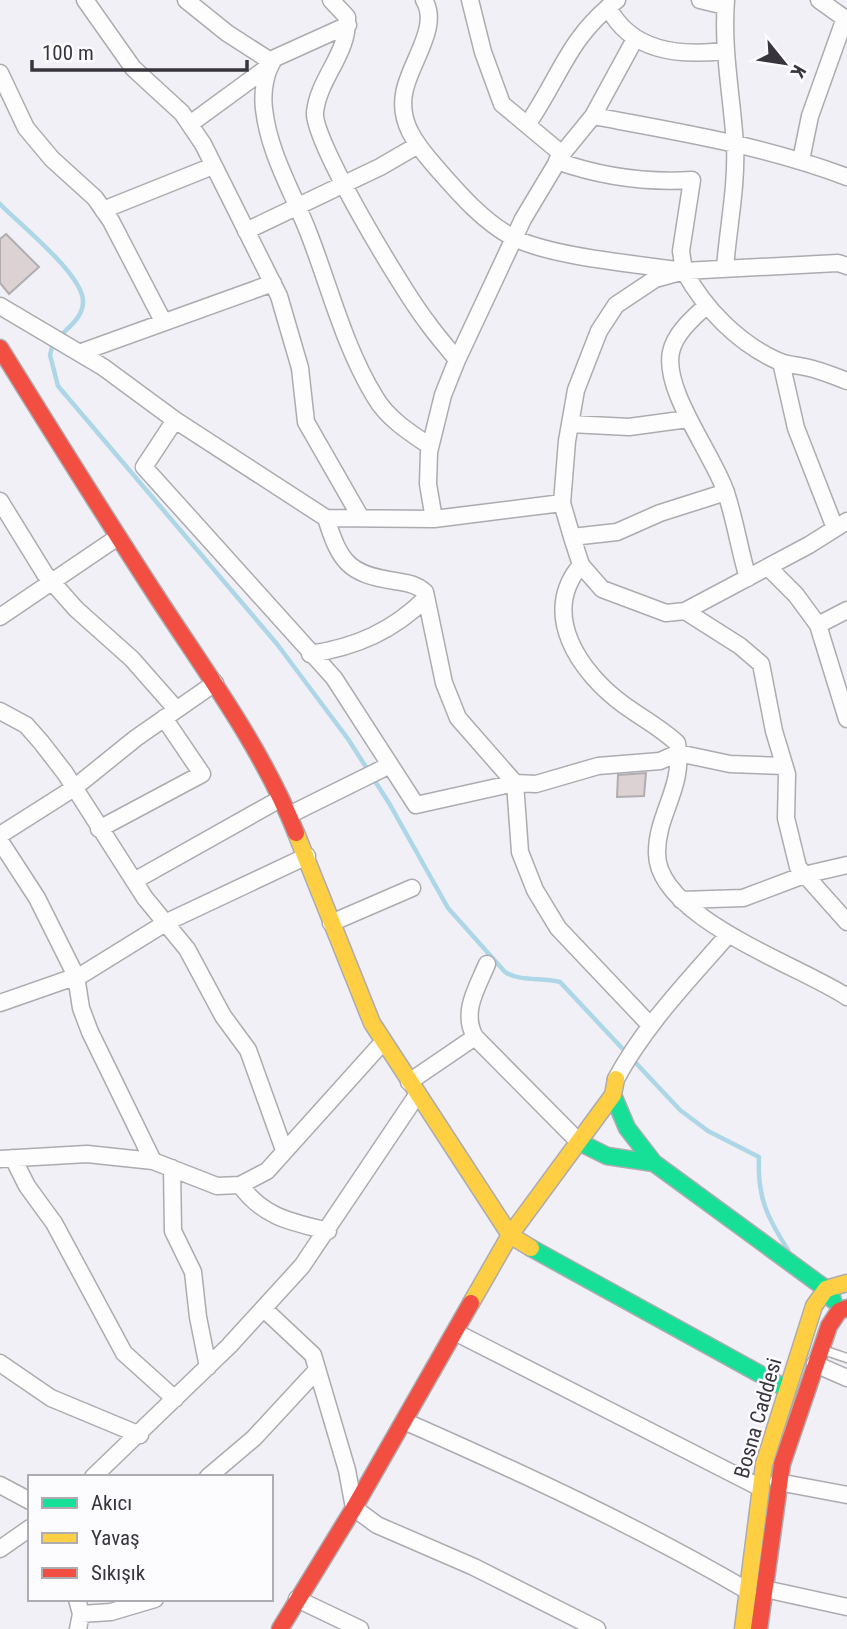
<svg xmlns="http://www.w3.org/2000/svg" width="847" height="1629" font-family="'Roboto Condensed',sans-serif">
<style>
.lines{fill:none;stroke-linecap:round;stroke-linejoin:round}
.stream{stroke:#add6e7;stroke-width:4.5}
.building{fill:#ddd2d3;stroke:#b0adb0;stroke-width:2}
.lane-casing{stroke:#acabb0;stroke-width:11}
.street-casing{stroke:#acabb0;stroke-width:19}
.fast-casing{stroke:#acabb0;stroke-width:19}
.slow-casing{stroke:#acabb0;stroke-width:19}
.jam-casing{stroke:#acabb0;stroke-width:19}
.lane{stroke:#fdfdfe;stroke-width:8}
.street{stroke:#fdfdfe;stroke-width:16}
.fast{stroke:#16e098;stroke-width:16}
.slow{stroke:#ffcf43;stroke-width:16}
.jam{stroke:#f24e42;stroke-width:16}
.labels{text-anchor:middle;dominant-baseline:central;stroke-width:5;stroke-linejoin:round;paint-order:stroke}
.street-label{font-size:21px;fill:#38363c;stroke:#fcfbfe}
</style>
<rect width="100%" height="100%" fill="#f1f0f6"/>
<g class="lines">
<!-- stream -->
<path class="stream" d="M0,204C19,224 84,275 83,302C83,317 69,327 59,337
M53,343L50,355L58,386L277,644L348,739L389,803L448,908L505,972C521,982 541,977 560,982L680,1110L708,1131L759,1157C757,1197 767,1217 788,1250"/>
</g>
<!-- building -->
<path class="building" d="M6,234L39,267L9,294L0,283V239Z
M646,773L644,796L617,797L618,775Z"/>
<g class="lines">
<defs>
<path id="lane" d="M823,1350L847,1358"/>
<path id="street" d="M85,0L133,68L182,113L203,144L279,296L300,368L306,422L361,518
M186,0L227,33L272,62
M331,0L347,17C349,54 319,77 315,112C312,141 405,294 427,322C436,335 447,347 457,360
M424,0C441,27 408,65 404,94C399,123 416,144 434,165C457,191 481,220 512,237C551,257 638,264 684,271C705,309 738,343 778,361C786,365 797,365 805,367C820,370 834,376 847,381
M470,0L483,52L502,104L562,154
M700,0L725,6
M819,0L847,20
M608,7C631,52 679,56 724,51
M348,25L275,58C265,71 262,92 264,109C269,154 293,192 309,234C330,288 344,346 375,397C387,418 410,433 430,446
M0,73L26,128L52,159L95,198L111,221L163,321
M593,116C679,132 765,146 847,177
M190,124L268,67
M527,125C561,76 567,39 617,0
M801,160L810,116L845,18
M557,161C602,177 644,183 692,180L681,251L684,271
M103,210L213,166
M246,231L380,167L418,145
M847,266L838,263L684,271L655,279L616,305L599,331L576,390L567,441L562,503L572,537L581,565L602,589L666,613L685,611L809,545L847,521
M725,268C728,228 737,186 735,145C732,96 722,50 726,0
M0,306L103,367L175,420L326,518L434,519L562,503
M706,306C693,318 675,333 671,352C663,390 712,453 725,490C735,518 739,549 748,578
M79,353L273,283
M781,362L796,428L835,528
M175,420L144,467L334,678L416,805L515,783L536,784L598,766L660,761L678,753L730,764L784,766
M570,424L629,427L688,419
M0,501L45,574L76,609L132,659L176,709
M326,518C340,562 348,574 395,581C407,583 416,584 425,592L444,683L458,718L515,783L520,852L535,890L558,928L650,1025
M434,519L428,484L429,452L443,395L457,360L523,219L562,154L593,116L635,39
M572,537L617,532L660,513L726,492
M581,565C539,614 580,673 624,705C642,718 661,728 677,743C685,787 657,813 657,852C655,917 801,966 847,997
M768,567L796,595L818,625L847,719
M685,611L740,646L761,664L774,731L787,774L786,818L798,867L847,922
M0,617L118,537
M818,625L847,610
M310,654C356,647 393,631 426,598
M0,711L26,725L41,742L65,773L145,898L187,949L223,1016L248,1050L284,1150
M289,815L390,765
M99,829L202,774L164,718
M0,835L74,788L136,738L215,683
M0,841L37,898L76,976L81,1008L90,1032L153,1161
M134,881L280,799
M681,900L743,898L804,875L847,865
M331,923L412,888
M487,964C477,988 461,1012 475,1037L579,1142
M0,1003L83,974L167,922L307,856
M616,1079C645,1025 688,981 728,935
M409,1082L475,1037
M13,1158L27,1186L54,1223L124,1353L175,1399
M0,1159L87,1154L153,1161L217,1186L240,1185L267,1171L383,1042
M172,1168L173,1231L193,1272L198,1317L208,1367
M240,1185C263,1217 291,1222 328,1231
M264,1309L313,1355L347,1470L354,1508L377,1525L474,1567L597,1629
M455,1332L759,1487
M0,1363L51,1398L140,1435
M815,1364L847,1378
M404,1421C522,1473 637,1526 748,1591
M93,1477L229,1346L302,1266L417,1095
M208,1477L254,1438L317,1370
M778,1482L847,1495
M0,1485L30,1501
M0,1549L30,1528
M765,1589L847,1607
M77,1599L81,1614L78,1629
M297,1599L360,1629
M81,1614L111,1612L155,1599"/>
<path id="fast" d="M613,1095L627,1128L654,1163L826,1289L833,1300
M579,1142L607,1156L654,1163
M531,1248L787,1389"/>
<path id="slow" d="M296,833L372,1023L510,1235L531,1248
M471,1303L510,1235L613,1095L616,1079
M743,1629L764,1464L814,1306L826,1289L847,1283"/>
<path id="jam" d="M0,348C52,432 105,517 159,600C208,675 263,750 296,833
M280,1629L354,1508L471,1303
M759,1629L782,1464L829,1326L839,1311L847,1308"/>
</defs>
<!-- lane casing -->
<use href="#lane" class="lane-casing"/>
<!-- street casing -->
<use href="#street" class="street-casing"/>
<!-- fast casing -->
<use href="#fast" class="fast-casing"/>
<!-- slow casing -->
<use href="#slow" class="slow-casing"/>
<!-- jam casing -->
<use href="#jam" class="jam-casing"/>
<!-- lane -->
<use href="#lane" class="lane"/>
<!-- street -->
<use href="#street" class="street"/>
<!-- fast -->
<use href="#fast" class="fast"/>
<!-- slow -->
<use href="#slow" class="slow"/>
<!-- jam -->
<use href="#jam" class="jam"/>
</g>
<g class="labels">
<!-- street labels -->
<g class="street-label">
<text transform="translate(758 1418) rotate(-74)">Bosna Caddesi</text>
</g>
</g>
<!-- legend -->
<rect x="28" y="1475" width="245" height="126" fill="#fcfbfe" stroke="#aeacb0" stroke-width="2"/>
<rect x="42" y="1498" width="35" height="10" fill="#16e098" stroke="#aeacb0" stroke-width="2"/>
<text x="91" y="1510" font-size="21" fill="#38363c">Akıcı</text>
<rect x="42" y="1533" width="35" height="10" fill="#ffcf43" stroke="#aeacb0" stroke-width="2"/>
<text x="91" y="1545" font-size="21" fill="#38363c">Yavaş</text>
<rect x="42" y="1568" width="35" height="10" fill="#f24e42" stroke="#aeacb0" stroke-width="2"/>
<text x="91" y="1580" font-size="21" fill="#38363c">Sıkışık</text>
<!-- north arrow -->
<g transform="translate(784 63) rotate(120)" stroke="#fcfbfe" stroke-width="5" paint-order="stroke">
<path d="M0-5L12 26L0 18L-12 26Z" fill="#38363c"/>
<text y="-10" font-size="19" font-weight="bold" text-anchor="middle" fill="#38363c">K</text>
</g>
<!-- scale -->
<path d="M32 60v10h215v-10" fill="none" stroke="#38363c" stroke-width="3.5"/>
<text x="42" y="60" font-size="21" fill="#38363c" stroke="#fcfbfe" stroke-width="5" paint-order="stroke">100 m</text>
</svg>
